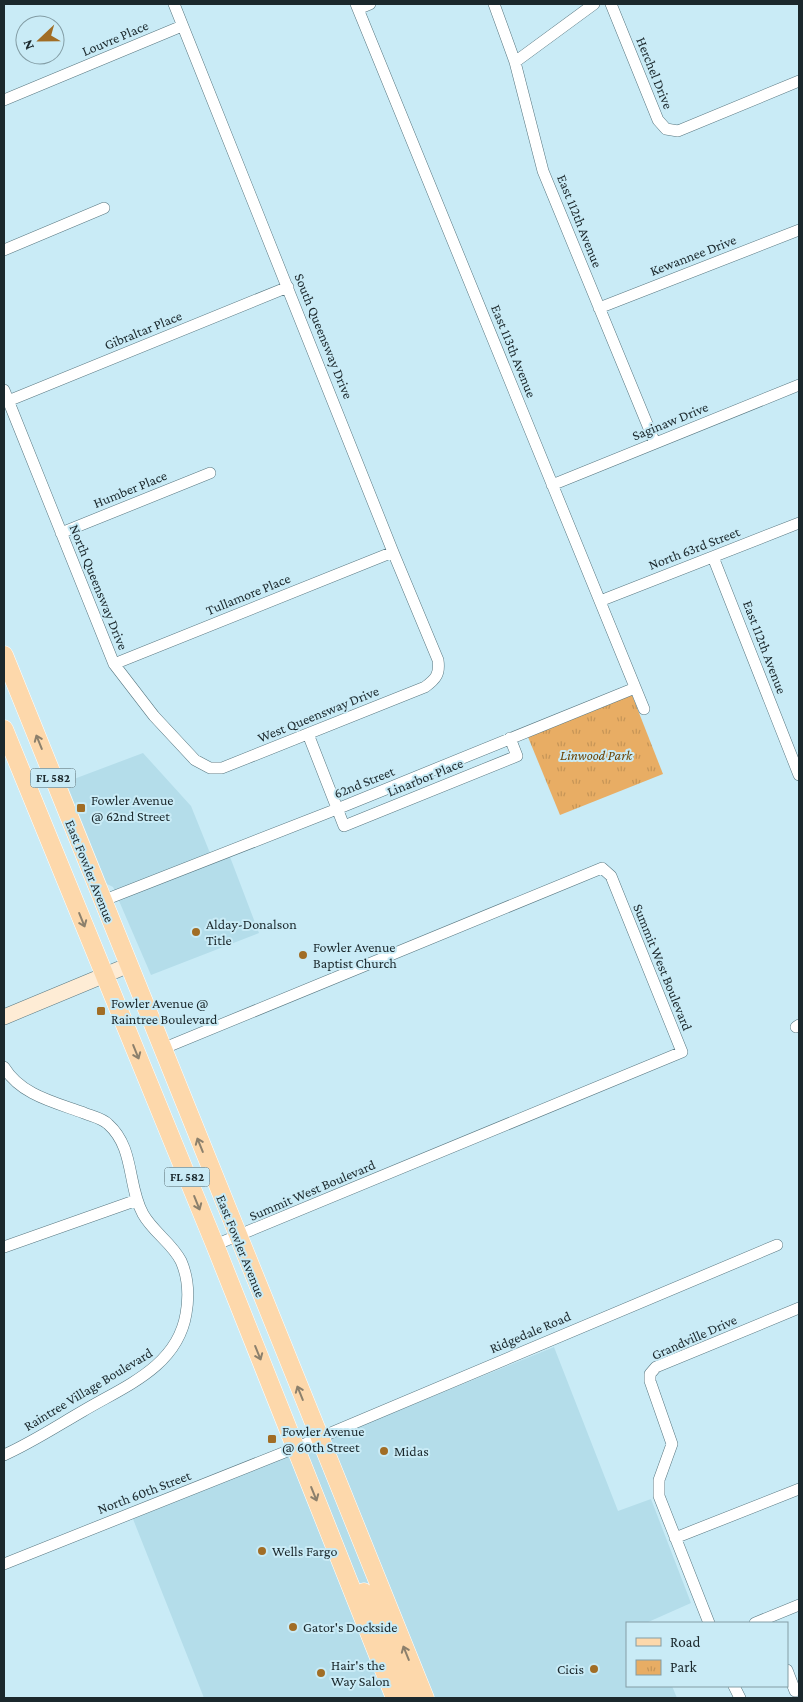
<svg xmlns="http://www.w3.org/2000/svg" width="803" height="1702" font-family="'Crimson Pro',serif">
<style>
.built{fill:#b4ddea}
.park{fill:url(#park-tufts)}
.lines{fill:none;stroke-linecap:round;stroke-linejoin:round}
.street-casing{stroke:#587780;stroke-width:12}
.secondary-casing{stroke:#587780;stroke-width:16}
.primary-casing{stroke:#fff;stroke-width:19}
.street{stroke:#fff;stroke-width:11}
.secondary{stroke:#feecd5;stroke-width:15}
.primary{stroke:#fdd8ab;stroke-width:18}
.oneway{stroke:#8c806c}
.poi-dot{fill:#a16d25;stroke:#c9ebf6;stroke-width:2}
.labels{text-anchor:middle;dominant-baseline:central;stroke-width:4;stroke-linejoin:round;paint-order:stroke}
.shield{fill:#c9ebf6;stroke:#4f6269;stroke-width:1}
.shield-label{font-size:12px;font-weight:bold;fill:#1b282c}
.street-label{font-size:14px;fill:#1b282c;stroke:#c9ebf6}
.park-label{font-size:14px;font-style:italic;fill:#6b4304;stroke:#c9ebf6}
.poi-label{font-size:14px;fill:#1b282c;stroke:#c9ebf6;text-anchor:start}
</style>
<defs>
<pattern id="park-tufts" width="24" height="20" patternUnits="userSpaceOnUse" patternTransform="scale(1.25)"><rect width="24" height="20" fill="#e8ad64"/><path d="M3 7l-1-3M5 7V3M7 7l1-3M15 17l-1-3M17 17v-4M19 17l1-3" fill="none" stroke="#c69557"/></pattern>
</defs>
<rect width="100%" height="100%" fill="#c9ebf6"/>
<!-- built -->
<path class="built" d="M143,753L191,806L214,863L230,857L259,933L151,975L113,887L107,884L66,782Z
M554,1347L618,1511L651,1499L691,1603L646,1623H627V1686H672L677,1698H204L133,1519Z"/>
<!-- park -->
<path class="park" d="M632,695L663,774L560,815L528,737Z"/>
<g class="lines">
<defs>
<path id="street" d="M356,4L644,709
M494,4L515,62L543,171L655,443
M611,4L658,120L666,129L678,131L799,81
M358,9L370,4
M515,62L594,4
M4,100L182,26
M4,250L104,208
M599,308L799,230
M4,390L114,664L154,716L195,760L210,768H222L425,687C436,679 440,674 438,660L393,552L174,4
M8,401L288,287
M552,485L799,385
M61,533L210,473
M713,557L799,775
M600,601L799,523
M114,664L393,552
M308,734L344,826L517,756L510,738
M102,901L337,809L635,688
M796,1027L799,1025
M162,1049L602,868L611,876L682,1052L215,1245
M4,1067C21,1095 54,1102 84,1113C91,1116 102,1118 108,1124C135,1148 127,1185 143,1214C153,1232 172,1243 181,1261C188,1277 189,1297 186,1314C177,1367 125,1386 83,1411C57,1426 31,1443 4,1455
M4,1247L137,1200
M675,1538L799,1489
M4,1564L295,1448L777,1245
M709,1623L659,1496V1480L672,1444L650,1381V1374L656,1367L799,1308
M755,1623L799,1605
M787,1670L795,1691
M734,1686L740,1698"/>
<path id="secondary" d="M4,1017L129,965"/>
<path id="primary" d="M4,655L425,1698
M4,729L215,1245L395,1698
M364,1592L401,1678L410,1694L420,1698"/>
</defs>
<!-- street casing -->
<use href="#street" class="street-casing"/>
<!-- secondary casing -->
<use href="#secondary" class="secondary-casing"/>
<!-- primary casing -->
<use href="#primary" class="primary-casing"/>
<!-- street -->
<use href="#street" class="street"/>
<!-- secondary -->
<use href="#secondary" class="secondary"/>
<!-- primary -->
<use href="#primary" class="primary"/>
</g>
<!-- one-way arrows -->
<defs><path id="oneway-shaft" d="M-6 0H5M1.5-3L5.5 0L1.5 3" fill="none" stroke-width="1.6" stroke-linecap="round" stroke-linejoin="round" transform="scale(1.25)"/></defs>
<g class="oneway">
<use href="#oneway-shaft" transform="translate(39 742) rotate(-112)"/>
<use href="#oneway-shaft" transform="translate(82 920) rotate(68)"/>
<use href="#oneway-shaft" transform="translate(136 1052) rotate(68)"/>
<use href="#oneway-shaft" transform="translate(200 1145) rotate(-112)"/>
<use href="#oneway-shaft" transform="translate(197 1203) rotate(68)"/>
<use href="#oneway-shaft" transform="translate(258 1353) rotate(68)"/>
<use href="#oneway-shaft" transform="translate(300 1393) rotate(-112)"/>
<use href="#oneway-shaft" transform="translate(314 1494) rotate(68)"/>
<use href="#oneway-shaft" transform="translate(406 1653) rotate(-112)"/>
</g>
<!-- markers -->
<g class="poi-dot">
<rect x="76" y="803" width="10" height="10" rx="2.5"/>
<circle cx="196" cy="932" r="5"/>
<circle cx="303" cy="955" r="5"/>
<rect x="96" y="1006" width="10" height="10" rx="2.5"/>
<rect x="267" y="1434" width="10" height="10" rx="2.5"/>
<circle cx="384" cy="1451" r="5"/>
<circle cx="262" cy="1551" r="5"/>
<circle cx="293" cy="1627" r="5"/>
<circle cx="594" cy="1669" r="5"/>
<circle cx="321" cy="1673" r="5"/>
</g>
<g class="labels">
<!-- shield labels -->
<g class="shield">
<rect x="30.5" y="768.5" width="45" height="19" rx="4"/>
<rect x="164.5" y="1167.5" width="45" height="19" rx="4"/>
</g>
<g class="shield-label">
<text x="53" y="778">FL 582</text>
<text x="187" y="1177">FL 582</text>
</g>
<!-- street labels -->
<g class="street-label">
<text transform="translate(115 38) rotate(-23)">Louvre Place</text>
<text transform="translate(655 73) rotate(68)">Herchel Drive</text>
<text transform="translate(580 221) rotate(68)">East 112th Avenue</text>
<text transform="translate(693 255) rotate(-21)">Kewannee Drive</text>
<text transform="translate(143 330) rotate(-22)">Gibraltar Place</text>
<text transform="translate(324 336) rotate(68)">South Queensway Drive</text>
<text transform="translate(514 351) rotate(68)">East 113th Avenue</text>
<text transform="translate(670 421) rotate(-22)">Saginaw Drive</text>
<text transform="translate(130 489) rotate(-22)">Humber Place</text>
<text transform="translate(694 548) rotate(-21)">North 63rd Street</text>
<text transform="translate(99 587) rotate(68)">North Queensway Drive</text>
<text transform="translate(248 594) rotate(-22)">Tullamore Place</text>
<text transform="translate(765 647) rotate(69)">East 112th Avenue</text>
<text transform="translate(318 714) rotate(-22)">West Queensway Drive</text>
<text transform="translate(425 777) rotate(-22)">Linarbor Place</text>
<text transform="translate(364 782) rotate(-22)">62nd Street</text>
<text transform="translate(90 871) rotate(68)">East Fowler Avenue</text>
<text transform="translate(663 967) rotate(68)">Summit West Boulevard</text>
<text transform="translate(312 1190) rotate(-23)">Summit West Boulevard</text>
<text transform="translate(241 1246) rotate(68)">East Fowler Avenue</text>
<text transform="translate(530 1332) rotate(-23)">Ridgedale Road</text>
<text transform="translate(694 1337) rotate(-24)">Grandville Drive</text>
<text transform="translate(88 1389) rotate(-31)">Raintree Village Boulevard</text>
<text transform="translate(144 1492) rotate(-21)">North 60th Street</text>
</g>
<!-- park labels -->
<g class="park-label">
<text x="596" y="755">Linwood Park</text>
</g>
<!-- poi labels -->
<g class="poi-label">
<text x="91" y="800">Fowler Avenue<tspan x="91" dy="16">@ 62nd Street</tspan></text>
<text x="206" y="924">Alday-Donalson<tspan x="206" dy="16">Title</tspan></text>
<text x="313" y="947">Fowler Avenue<tspan x="313" dy="16">Baptist Church</tspan></text>
<text x="111" y="1003">Fowler Avenue @<tspan x="111" dy="16">Raintree Boulevard</tspan></text>
<text x="282" y="1431">Fowler Avenue<tspan x="282" dy="16">@ 60th Street</tspan></text>
<text x="394" y="1451">Midas</text>
<text x="272" y="1551">Wells Fargo</text>
<text x="303" y="1627">Gator's Dockside</text>
<text x="331" y="1665">Hair's the<tspan x="331" dy="16">Way Salon</tspan></text>
<text x="584" y="1669" text-anchor="end">Cicis</text>
</g>
</g>
<!-- border -->
<rect width="803" height="1702" fill="none" stroke="#1b282c" stroke-width="10"/>
<!-- legend -->
<rect x="626" y="1622" width="162" height="65" fill="#c9ebf6" stroke="#839da5"/>
<rect x="636" y="1638" width="25" height="8" fill="#fdd8ab" stroke="#839da5"/>
<text x="670" y="1647" font-size="15" fill="#1b282c">Road</text>
<rect x="636" y="1660" width="25" height="15" fill="url(#park-tufts)" stroke="#839da5"/>
<text x="670" y="1672" font-size="15" fill="#1b282c">Park</text>
<!-- north arrow -->
<g transform="translate(40 40) rotate(248)"><circle r="24" fill="#c9ebf6" stroke="#839da5"/>
<path d="M0-4L9 19L0 12L-9 19Z" fill="#a16d25"/>
<text y="-8" font-size="14" font-weight="bold" text-anchor="middle" fill="#1b282c">N</text>
</g>
</svg>
